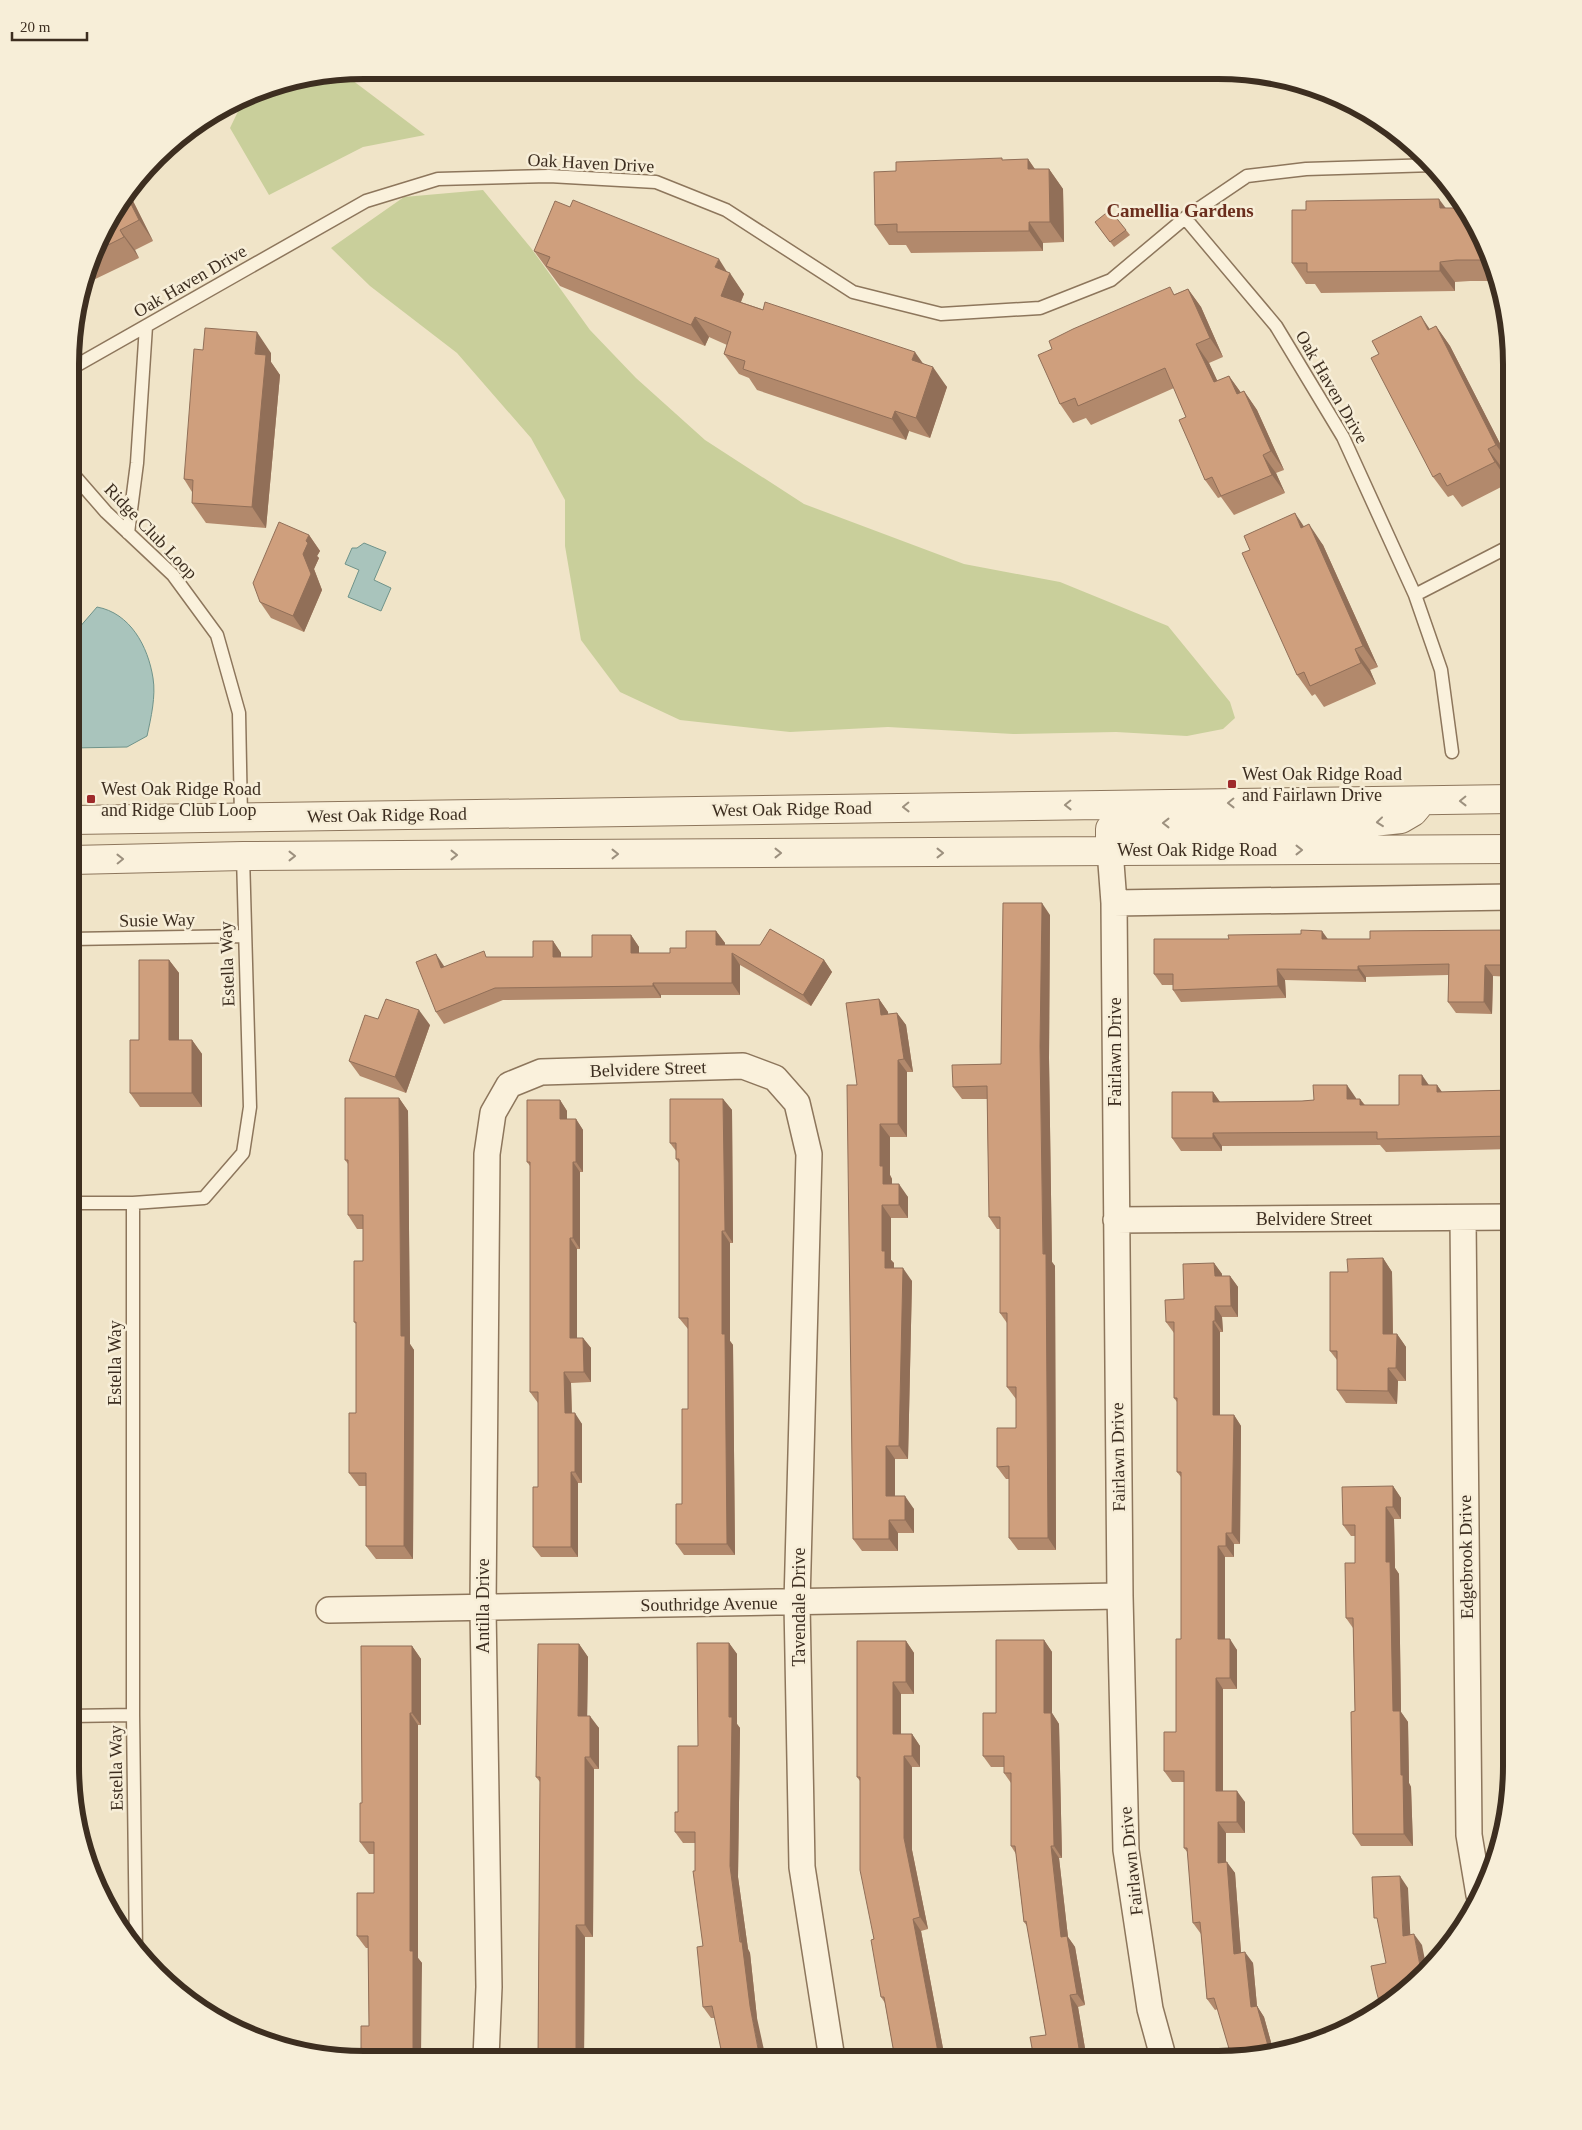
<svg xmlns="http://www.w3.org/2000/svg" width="1582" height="2130" font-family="Georgia,serif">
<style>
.green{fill:#c9cf9b}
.water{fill:#a9c4bc;stroke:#6f938a}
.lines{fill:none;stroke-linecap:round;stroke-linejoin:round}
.service-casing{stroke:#8d765c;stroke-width:15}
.minor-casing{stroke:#8d765c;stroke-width:28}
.tertiary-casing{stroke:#8d765c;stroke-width:30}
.service{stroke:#faf1dc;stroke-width:12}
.minor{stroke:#faf1dc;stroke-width:25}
.tertiary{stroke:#faf1dc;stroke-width:28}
.wall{fill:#b2896c}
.shaded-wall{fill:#916f58}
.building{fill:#cf9f7d;stroke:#916f58}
.oneway{stroke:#9c907e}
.poi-dot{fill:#9e2a2b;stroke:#f7eed8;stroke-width:2}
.labels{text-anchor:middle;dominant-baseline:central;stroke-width:5;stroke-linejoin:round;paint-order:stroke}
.street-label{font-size:18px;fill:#3d2e20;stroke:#f7eed8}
.poi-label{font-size:18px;fill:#3d2e20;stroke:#f7eed8;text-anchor:start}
.neighbourhood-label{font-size:19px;font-weight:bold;fill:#6b2e1e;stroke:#f7eed8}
.rim{fill:none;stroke:#3d2e20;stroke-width:6}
</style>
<rect width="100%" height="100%" fill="#f0e4c8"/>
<!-- green -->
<path class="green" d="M338,74L352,80L425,135L363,147L269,195L230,128L242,103L269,86Z
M483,190L531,248L590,330L636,378L705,440L804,504L964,564L1060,582L1168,626L1230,702L1235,718L1223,729L1187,736L1116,732L1013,734L888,727L790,732L680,720L620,692L581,640L565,546V500L531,438L457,353L370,286L331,248L404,197Z"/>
<!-- water -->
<path class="water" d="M364,543L386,552L374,580L391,588L381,611L348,597L359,570L345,564L352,548H357Z
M97,607C130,613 148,646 153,678C156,696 151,718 147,736L127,747L72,748V636Z"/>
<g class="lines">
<defs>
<path id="service" d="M1185,218L1276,326L1343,437L1415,595L1441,670L1452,752
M72,368L366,201L438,179L549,176L656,182L726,210L853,292L941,314L1040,308L1111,280L1185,218L1247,176L1306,169L1434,165
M72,473L106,512L173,575L217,635L239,713L241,817
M128,533L137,463L146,326
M1415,595L1512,545
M71,939L243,936
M71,1203H133L204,1198L243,1153L250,1107L243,856
M133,1203V1715L136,1950
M70,1716L133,1715"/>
<path id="minor" d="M1110,850L1114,903L1120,1596L1126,1850L1150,2009L1164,2060
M1114,903L1512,897
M1463,1218L1469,1835L1479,1895
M1116,1220L1512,1217
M329,1610L1120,1596
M486,2058L489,1987L483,1608L487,1154L493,1113L509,1085L541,1072L743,1066L775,1078L797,1103L809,1154L797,1603L802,1867L832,2059"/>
<path id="tertiary" d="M72,820L1512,799
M1110,850V829L1117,824H1354L1401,819L1413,812L1418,806
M72,860L243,856L567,854L1512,849"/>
</defs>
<!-- service casing -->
<use href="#service" class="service-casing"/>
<!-- minor casing -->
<use href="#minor" class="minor-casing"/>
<!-- tertiary casing -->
<use href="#tertiary" class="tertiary-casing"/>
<!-- service -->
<use href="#service" class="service"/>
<!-- minor -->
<use href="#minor" class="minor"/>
<!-- tertiary -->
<use href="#tertiary" class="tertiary"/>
</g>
<!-- wall -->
<path class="wall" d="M1028,159L1035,169H1049L1063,189L1064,242L1043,243V251L911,253L906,245H889L875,225L896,171L1003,160Z
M129,193L153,241L135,250L139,258L87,283L109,217Z
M1446,208L1482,234L1499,281H1470L1455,282V291L1321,293L1315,284H1306L1292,263Z
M1095,222L1126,230L1130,235L1114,247Z
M534,251L728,272L744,294L741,302L923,363L947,387L930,438L909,431L906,440L757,390L749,378L739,374L724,354L727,345L709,337L705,346L560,286Z
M1188,289L1201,307L1223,357L1209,363L1217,381L1229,376L1241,393L1244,391L1257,410L1284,470L1276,473L1285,493L1234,515L1221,497L1218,498L1205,480L1186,417L1174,388L1091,425L1086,418L1073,423L1060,404L1175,294Z
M1436,326L1450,346L1511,465L1503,469L1509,483L1462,507L1453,495L1448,497L1433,477L1430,329Z
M203,350L271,353V362L280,375L266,528L206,523L192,503V492L184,479Z
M1304,526L1323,545L1378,667L1370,670L1376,684L1324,707L1315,694L1312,696L1297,675Z
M309,535L320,551L317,556L319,558L314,569L322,590L304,632L271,618L260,602Z
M1050,915L1049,1058L1052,1262L1055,1266L1056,1550H1018L1009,1538V1479H1006L997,1467L1016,1428V1399L1007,1387V1323L1000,1313V1229H997L989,1217L987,1099H962L953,1087L1001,1064Z
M1512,930V977L1493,976L1492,1014L1456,1013L1448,1002V975L1366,977V982L1285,980L1286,998L1181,1002L1173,990V985H1162L1154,974L1328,939H1370Z
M716,931L725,943V945L824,960L832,972L811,1006L740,965V995H661V998L503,1000L444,1024L436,1012L444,967L488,957H533L553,941L561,953V957H592L631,935L639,947V953H670L686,948Z
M169,960L179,973V1040H192L202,1054V1107H140L130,1093L139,1040Z
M879,999L888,1012V1014L897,1013L906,1025L913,1072H907V1137H890V1175L892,1179V1184L908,1197V1218H891V1260L894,1263V1268L912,1281L908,1459H895V1496L914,1509V1533H898V1551H862L853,1539Z
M378,1019L430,1025L406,1093L360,1076L349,1061Z
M1429,1085H1437L1442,1092L1512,1090V1149L1386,1152L1380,1145L1222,1146V1151H1181L1172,1138L1213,1092L1220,1102L1302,1101L1356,1098V1099H1360L1365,1105H1399Z
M399,1098L408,1111L410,1344L414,1350L413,1559H376L366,1546V1486H359L349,1473L356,1413V1324L354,1322L363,1261V1229H357L348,1215V1164L345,1160Z
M723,1099L732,1110L733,1243H730V1341L733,1345L735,1555H684L676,1544L682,1504L688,1409V1329L679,1318V1163L676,1159V1151L670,1143Z
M560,1100L567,1111V1119H576L583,1130V1172H580V1249H577V1338H583L591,1348V1382L571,1383L572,1413L582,1424V1483H578V1557H541L533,1547L538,1487V1403L530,1392V1166L527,1162Z
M1383,1258L1392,1272L1393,1334H1397L1406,1347V1381H1398L1397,1404L1346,1403L1337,1390V1360L1330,1351L1348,1272Z
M1214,1263L1222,1274V1276H1230L1238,1287V1317H1222L1223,1332H1220V1415H1234L1241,1426L1240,1544H1234V1557H1225V1639L1237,1650V1689H1223V1791L1245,1802V1833H1226V1862L1235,1873L1241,1953L1253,1963L1257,2006L1264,2017L1274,2053L1223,2059L1230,2052L1218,2009L1215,2010L1207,1999L1201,1934L1193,1923L1188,1853L1184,1848V1782H1172L1164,1771L1176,1732L1181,1639V1477L1177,1472V1402L1174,1398V1333L1166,1322Z
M1393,1486L1401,1498V1519H1394L1395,1568L1399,1574L1401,1712L1408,1722L1409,1783L1411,1787L1413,1846H1361L1353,1834L1355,1711L1353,1628L1346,1618L1355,1563V1536H1351L1343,1525Z
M1044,1640L1052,1652V1713L1059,1724L1062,1858H1059L1068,1937L1075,1947L1085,2005L1078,2007L1087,2060L1034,2059L1046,2035L1027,1926L1024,1922L1016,1854L1011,1846V1783L1004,1773V1767H991L983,1756L996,1713Z
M906,1641L914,1653V1694H901V1734H912L920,1746V1767H912V1850L928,1929L921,1931L945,2059H895L885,2003L881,1997L874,1939L860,1781L857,1777Z
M729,1643L737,1654V1724L740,1728L738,1877L748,1949L750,1953L757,2018H711L703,2007V1946L695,1871V1843H683L675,1832L678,1812Z
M579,1644L588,1657L587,1716L599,1728V1769H594L593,1937H585L584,2058H538L540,1782L536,1777Z
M412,1646L421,1659V1725H418V1958L422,1963L369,2026L368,1948H366L357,1936L374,1893V1854H369L360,1842L362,1803Z"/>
<!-- shaded-wall -->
<path class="shaded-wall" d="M1028,159L1042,180L1028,169Z
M1049,169L1063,189L1064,242L1050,222Z
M129,193L153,241L139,220L127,196Z
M1439,199L1454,219L1440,208Z
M1029,222L1043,243V251L1029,231Z
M120,230L135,250L139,258L124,237Z
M719,259L729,275L730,273L744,294L735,316L721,296L715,267Z
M1440,262L1455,282V291L1440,271Z
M1188,289L1201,307L1223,357L1210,338Z
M1421,316L1435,337L1428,330Z
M695,317L709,337L705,346L691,325Z
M1436,326L1450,346L1511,465L1496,445Z
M257,332L271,353V362L280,375L266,528L252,507L255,354Z
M1196,344L1209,363L1227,401L1214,382Z
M915,352L929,372L912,360Z
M933,367L947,387L930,438L916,418Z
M1229,376L1242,394H1237Z
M1244,391L1257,410L1284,470L1271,451Z
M895,411L909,431L906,440L892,419Z
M1488,449L1503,469L1509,483L1495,462Z
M1263,455L1276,473L1285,493L1272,475Z
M1295,513L1309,534L1301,528Z
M1309,524L1323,545L1378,667L1363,646Z
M309,535L320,551L317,556L319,558L314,569L322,590L304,632L293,616L303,554L306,541Z
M1355,649L1370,670L1376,684L1361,663Z
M1042,903L1050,915L1049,1058L1052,1262L1055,1266L1056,1550L1048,1538L1040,1046Z
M716,931L725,943V957L716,945Z
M1322,931L1330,942L1322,939Z
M631,935L639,947V965L631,953Z
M553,941L561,953V969L553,957Z
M732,953L740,965V995L732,983Z
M436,954L444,966L449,980L441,968Z
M169,960L179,973V1054L169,1040Z
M824,960L832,972L811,1006L803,995Z
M1485,965L1493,976L1492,1014L1484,1002Z
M1358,966L1366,977V982L1358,970Z
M1277,969L1285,980L1286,998L1278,986Z
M653,983L661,995V998L653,986Z
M879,999L888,1012L890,1028L881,1015Z
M419,1010L430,1025L406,1093L395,1077Z
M897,1013L906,1025L913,1072L904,1059Z
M192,1040L202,1054V1107L192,1093Z
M898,1060L907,1072V1137L898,1124Z
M1422,1075L1431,1088L1422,1085Z
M1347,1085L1356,1098V1112L1347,1099Z
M1437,1085L1446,1098L1437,1092Z
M1213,1092L1222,1105L1213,1102Z
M399,1098L408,1111L410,1344L414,1350L413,1559L404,1546L401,1336Z
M723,1099L732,1110L733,1243L725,1231Z
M1360,1099L1369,1112L1360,1105Z
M560,1100L567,1111V1130L560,1119Z
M576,1119L583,1130V1172L576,1162Z
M880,1124L890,1137V1175L892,1179V1197L883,1184L880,1166Z
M1213,1133L1222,1146V1151L1213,1138Z
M573,1162L580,1172V1249L573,1238Z
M899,1184L908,1197V1218L899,1205Z
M882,1205L891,1218V1260L894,1263V1281L885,1268L882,1251Z
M722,1231L730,1243V1341L733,1345L735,1555L727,1544L722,1334Z
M570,1238L577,1249V1348L570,1338Z
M1383,1258L1392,1272L1393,1347L1383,1334Z
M1214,1263L1222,1274V1287L1215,1276Z
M903,1268L912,1281L908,1459L899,1446Z
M1230,1276L1238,1287V1317L1231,1306Z
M1215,1306L1222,1317L1223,1332L1215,1321Z
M1213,1321L1220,1332V1426L1213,1415Z
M1397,1334L1406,1347V1381L1396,1368Z
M583,1338L591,1348V1382L584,1372Z
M1388,1368L1398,1381L1397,1404L1388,1391Z
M564,1372L571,1383L572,1424L565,1413Z
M575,1413L582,1424V1483L575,1472Z
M1234,1415L1241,1426L1240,1544L1232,1533Z
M886,1446L895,1459V1509L886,1496Z
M571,1472L578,1483V1557L571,1547Z
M1393,1486L1401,1498V1519L1393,1507Z
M905,1496L914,1509V1533L905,1520Z
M1386,1507L1394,1519L1395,1568L1399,1574L1401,1712L1408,1722L1409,1783L1411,1787L1413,1846L1404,1834L1401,1775L1393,1711L1386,1562Z
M889,1520L898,1533V1551L889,1539Z
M1226,1533L1234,1544V1557L1226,1546Z
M1218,1546L1225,1557V1650L1218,1639Z
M1230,1639L1237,1650V1689L1230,1678Z
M1044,1640L1052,1652V1713L1059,1724L1062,1858L1054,1846L1044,1713Z
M906,1641L914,1653V1694L906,1682Z
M729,1643L737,1654V1724L740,1728L738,1877L748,1949L750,1953L757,2018L766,2059H760L750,2006L730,1866Z
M579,1644L588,1657L587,1728L578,1716Z
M412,1646L421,1659V1725L412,1713Z
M1216,1678L1223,1689V1802L1216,1791Z
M893,1682L901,1694V1746L893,1734Z
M410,1713L418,1725V1958L422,1963L421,2058H413L410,1951Z
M590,1716L599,1728V1769L590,1757Z
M912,1734L920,1746V1767L912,1756Z
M904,1756L912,1767V1850L928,1929L920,1917L904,1838Z
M585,1757L594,1769L593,1937L585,1925Z
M1237,1791L1245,1802V1833L1237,1822Z
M1218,1822L1226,1833V1874L1218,1863Z
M1051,1846L1059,1858L1068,1937L1075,1947L1085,2005L1077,1994L1061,1937Z
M1227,1862L1235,1873L1242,1965L1234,1954Z
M1400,1876L1408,1888L1411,1948L1403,1936Z
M913,1919L921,1931L945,2059H943L938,2052Z
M576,1925L585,1937L584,2058H576Z
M1414,1934L1422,1945L1427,1970L1422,1976Z
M1245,1952L1253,1963L1257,2006L1264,2017L1274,2053H1270L1251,2007Z
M1070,1995L1078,2007L1087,2060H1081Z"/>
<!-- building -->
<path class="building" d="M1002,158V160L1028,159V169H1049L1050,222H1029V231L897,232V224L875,225L874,172L896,171V162Z
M127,196L139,220L120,230L124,237L98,250L109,217Z
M1439,199L1440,208H1465L1482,234L1492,260H1456L1440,262V271L1307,272V263H1292V210H1306V201Z
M573,200L719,259L715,267L730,273L721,296L763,310L765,302L915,352L912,360L933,367L916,418L895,411L892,419L743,369L745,361L724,354L731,332L695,317L691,325L546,266L550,257L534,251L555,201L570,207Z
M1110,210L1126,230L1110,242L1095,222Z
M1170,287L1174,295L1188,289L1210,338L1196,344L1214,382L1229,376L1237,394L1244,391L1271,451L1263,455L1272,475L1221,496L1212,477L1205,480L1190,445L1179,420L1186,417L1165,368L1078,406L1075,398L1060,404L1038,355L1052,349L1049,341L1073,329Z
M1421,316L1428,330L1436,326L1496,445L1488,449L1495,462L1447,486L1440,473L1433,477L1371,358L1379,354L1372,341Z
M205,328L257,332L255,354L266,355L252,507L192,503L193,480L184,479L194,349L203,350Z
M1295,513L1301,528L1309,524L1363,646L1355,649L1361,663L1310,686L1304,672L1297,675L1242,553L1250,550L1244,536Z
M279,522L309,535L306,541L308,543L303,554L311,574L293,616L260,602L253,583Z
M1003,903H1042L1040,1046L1043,1254H1046L1048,1538H1009V1466L997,1467V1428H1016V1387H1007V1313H1000V1217H989L987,1086L953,1087L952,1065L1001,1064Z
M770,929L824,960L803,995L732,953V983H653V986L495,988L436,1012L416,962L436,954L441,968L484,951L486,957H533V941H553V957H592V935H631V953H670V948H686V931H716V945H760Z
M1301,930L1322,931V939H1370V931L1512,930V965H1485L1484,1002H1448L1449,964L1358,966V970L1277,969L1278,986L1173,990V974H1154V939H1229L1228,935L1301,934Z
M139,960H169V1040H192V1093H130V1040H139Z
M386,999L419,1010L395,1077L349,1061L365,1015L378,1019Z
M879,999L881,1015L897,1013L904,1059L898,1060V1124H880V1166H883V1184H899V1205H882V1251H885V1268H903L899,1446H886V1496H905V1520H889V1539H853L847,1085H857L846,1003Z
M1399,1075H1422V1085H1437V1092L1512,1090V1136L1377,1139V1132L1213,1133V1138H1172V1092H1213V1102L1302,1101L1314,1100L1313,1085H1347V1099H1360V1105H1399Z
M345,1098H399L401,1336H405L404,1546H366V1473H349V1413H356V1322H354V1261H363V1215H348V1160H345Z
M670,1099H723L725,1231H722V1334H725L727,1544H676V1504H682V1409H688V1318H679V1159H676V1143H670Z
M527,1100H560V1119H576V1162H573V1238H570V1338H583L584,1372H564L565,1413H575V1472H571V1547H533V1487H538V1392H530V1162H527Z
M1383,1258V1334H1397L1396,1368H1388V1391L1337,1390V1351H1330V1272H1348L1347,1259Z
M1214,1263L1215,1276H1230L1231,1306H1215V1321H1213V1415H1234L1232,1533H1226V1546H1218V1639H1230V1678H1216V1791H1237V1822H1218V1863L1227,1862L1234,1954L1245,1952L1251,2007L1257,2006L1270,2053L1223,2059L1222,2054L1230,2052L1214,1998L1207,1999L1200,1922L1193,1923L1187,1848H1184V1771H1164V1732H1176V1639H1181V1472H1177V1398H1174V1322H1166L1165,1300L1184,1299L1183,1264Z
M1511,1358H1512V1393H1510Z
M1393,1486V1507H1386V1562H1390L1393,1711H1400L1401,1775H1403L1404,1834H1353L1351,1712L1355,1711L1353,1618H1346L1345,1563H1355V1525H1343L1342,1487Z
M996,1640H1044V1713H1051L1054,1846H1051L1061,1937L1067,1936L1077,1994L1070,1995L1081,2060L1034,2059L1030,2037L1046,2035L1026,1921L1024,1922L1015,1846H1011V1773H1004V1756H983V1713H996Z
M857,1641H906V1682H893V1734H912V1756H904V1838L920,1917L913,1919L938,2052L928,2054L930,2059H895L884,1997H881L871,1940L874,1939L860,1870V1777H857Z
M697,1643H729V1717H732L730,1866L740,1942H742L750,2006L760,2059H723L712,2006L703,2007L697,1947L703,1946L693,1871H695V1832H675V1812H678V1746H698Z
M538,1644H579L578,1716H590V1757H585V1925H576V2058H538L540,1777H536Z
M361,1646H412V1713H410V1951H413V2058H361V2026H369L368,1936H357V1893H374V1842H360V1803H362Z
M1400,1876L1403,1936L1414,1934L1422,1976L1412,1987L1381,2008L1376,1990L1371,1966L1386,1963L1377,1918H1374L1372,1877Z"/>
<!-- one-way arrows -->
<defs><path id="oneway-chevron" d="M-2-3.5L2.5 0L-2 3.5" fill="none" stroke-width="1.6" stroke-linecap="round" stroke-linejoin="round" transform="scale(1.25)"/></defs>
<g class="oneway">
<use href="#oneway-chevron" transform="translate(1463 801) rotate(179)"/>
<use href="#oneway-chevron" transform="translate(1231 803) rotate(179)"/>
<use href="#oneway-chevron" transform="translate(1068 805) rotate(179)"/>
<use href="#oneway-chevron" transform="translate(906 807) rotate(179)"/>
<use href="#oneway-chevron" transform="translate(1380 822) rotate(174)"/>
<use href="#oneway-chevron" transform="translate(1166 823) rotate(-180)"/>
<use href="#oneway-chevron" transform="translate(1299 850)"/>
<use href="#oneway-chevron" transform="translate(778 853)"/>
<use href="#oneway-chevron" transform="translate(940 853)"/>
<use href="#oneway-chevron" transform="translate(615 854)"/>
<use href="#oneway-chevron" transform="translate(454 855)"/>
<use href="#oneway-chevron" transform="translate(292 856)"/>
<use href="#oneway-chevron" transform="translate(120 859) rotate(-1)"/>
</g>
<!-- markers -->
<g class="poi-dot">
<rect x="1227" y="779" width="10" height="10" rx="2.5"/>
<rect x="86" y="794" width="10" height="10" rx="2.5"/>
</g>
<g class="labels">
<!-- street labels -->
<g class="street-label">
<text transform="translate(591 163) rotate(3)">Oak Haven Drive</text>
<text transform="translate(190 281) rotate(-30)">Oak Haven Drive</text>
<text transform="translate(1332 387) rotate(60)">Oak Haven Drive</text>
<text transform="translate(151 531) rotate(46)">Ridge Club Loop</text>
<text transform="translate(792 809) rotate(-1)">West Oak Ridge Road</text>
<text transform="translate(387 815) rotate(-1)">West Oak Ridge Road</text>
<text x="1197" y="850">West Oak Ridge Road</text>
<text transform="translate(157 920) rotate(-1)">Susie Way</text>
<text transform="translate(227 964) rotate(-92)">Estella Way</text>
<text transform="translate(1115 1052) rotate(-90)">Fairlawn Drive</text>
<text transform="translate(648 1069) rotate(-2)">Belvidere Street</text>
<text x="1314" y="1219">Belvidere Street</text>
<text transform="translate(115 1363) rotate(-90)">Estella Way</text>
<text transform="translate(1118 1457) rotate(-91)">Fairlawn Drive</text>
<text transform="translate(1466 1557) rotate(-91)">Edgebrook Drive</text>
<text transform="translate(709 1604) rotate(-1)">Southridge Avenue</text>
<text transform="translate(483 1606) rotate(-90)">Antilla Drive</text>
<text transform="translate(799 1607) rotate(-90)">Tavendale Drive</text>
<text transform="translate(116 1768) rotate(-91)">Estella Way</text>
<text transform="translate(1131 1861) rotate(-96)">Fairlawn Drive</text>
</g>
<!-- poi labels -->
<g class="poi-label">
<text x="1242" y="774">West Oak Ridge Road<tspan x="1242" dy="21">and Fairlawn Drive</tspan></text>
<text x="101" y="789">West Oak Ridge Road<tspan x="101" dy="21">and Ridge Club Loop</tspan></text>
</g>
<!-- neighbourhood labels -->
<g class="neighbourhood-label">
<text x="1180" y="210">Camellia Gardens</text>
</g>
</g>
<!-- crop -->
<path d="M0 0H1582V2130H0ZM364 79H1218A285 285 0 0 1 1503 364V1766A285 285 0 0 1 1218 2051H364A285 285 0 0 1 79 1766V364A285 285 0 0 1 364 79Z" fill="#f7eed8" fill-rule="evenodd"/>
<path class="rim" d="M364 79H1218A285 285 0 0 1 1503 364V1766A285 285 0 0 1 1218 2051H364A285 285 0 0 1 79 1766V364A285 285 0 0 1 364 79Z"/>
<!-- scale -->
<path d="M12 32v8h75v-8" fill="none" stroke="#3d2e20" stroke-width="2.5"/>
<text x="20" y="32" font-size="15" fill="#3d2e20" stroke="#f7eed8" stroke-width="4" paint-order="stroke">20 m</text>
</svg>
